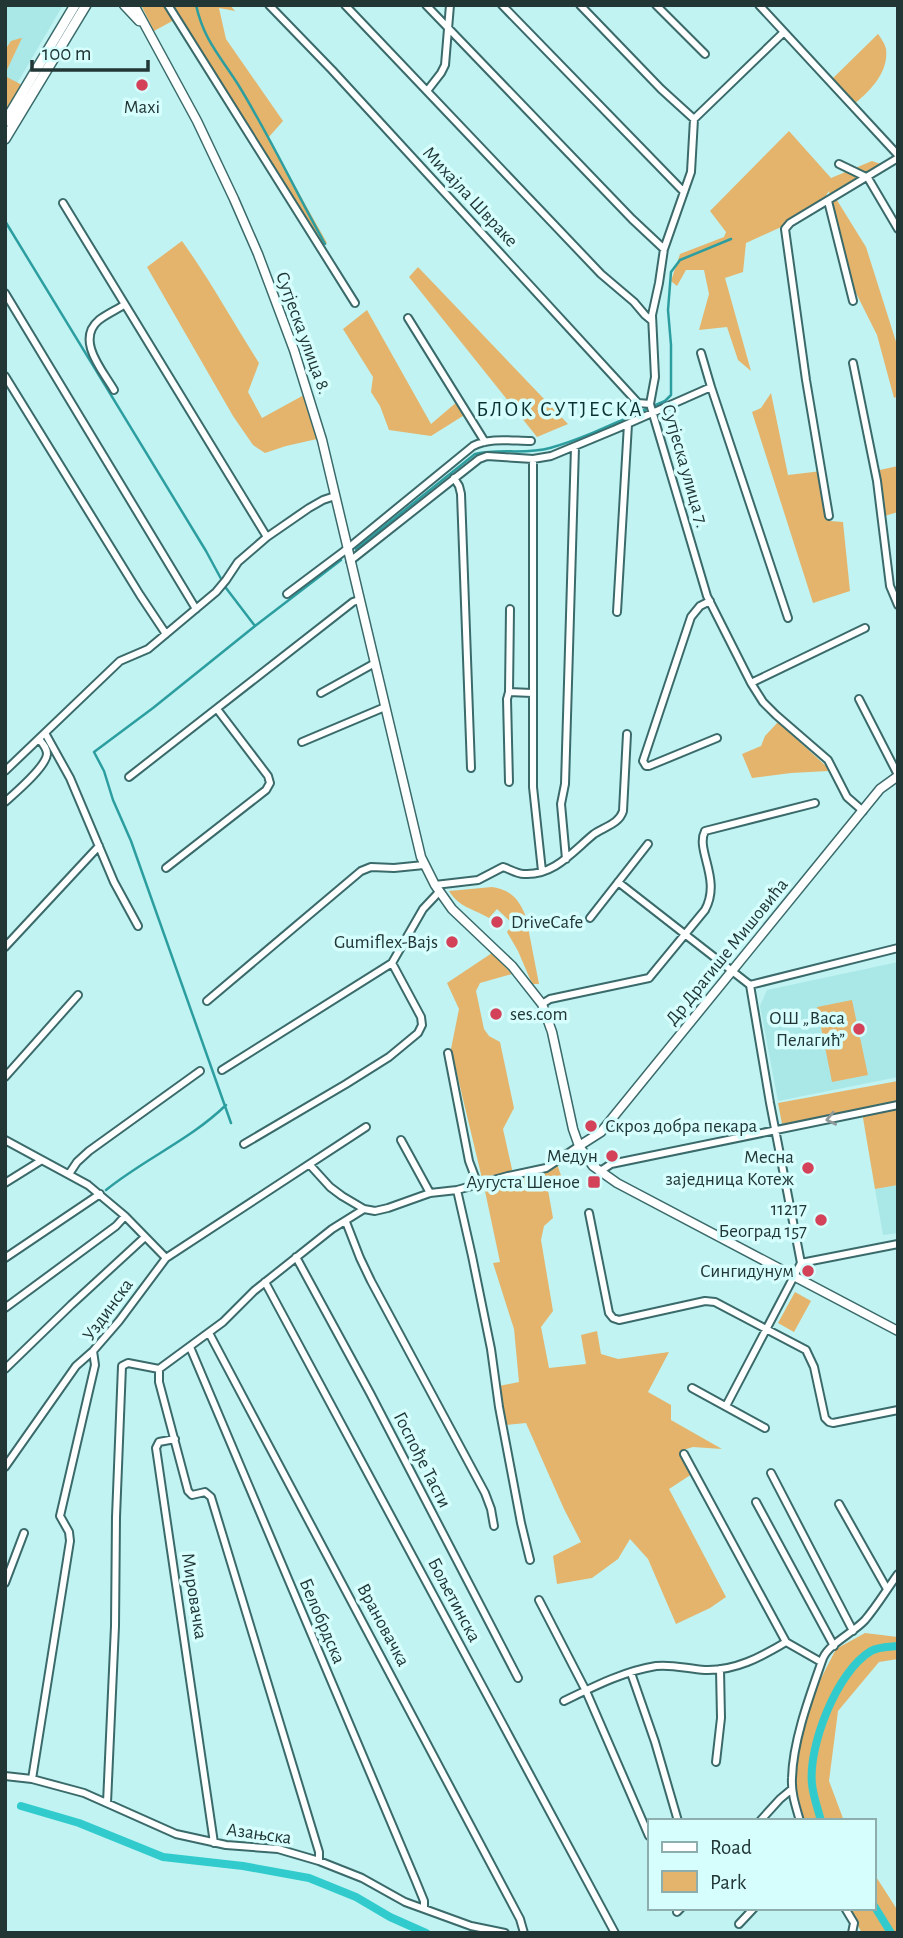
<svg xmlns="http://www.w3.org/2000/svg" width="903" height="1938" font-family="'Alegreya Sans',sans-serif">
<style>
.built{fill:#aae7e7}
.green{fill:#e4b46c}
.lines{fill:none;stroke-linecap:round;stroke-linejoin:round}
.stream{stroke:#2d9ea0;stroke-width:2.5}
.canal{stroke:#32cbcd;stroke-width:8}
.minor-casing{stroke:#3b6a6b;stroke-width:10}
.tertiary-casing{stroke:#3b6a6b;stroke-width:11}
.secondary-casing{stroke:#3b6a6b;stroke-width:12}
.minor{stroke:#fff;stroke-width:6}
.tertiary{stroke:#fff;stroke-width:8}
.secondary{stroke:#fff;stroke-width:9}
.oneway{stroke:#909a9a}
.poi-dot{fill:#d34258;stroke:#d5fefd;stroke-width:2.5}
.labels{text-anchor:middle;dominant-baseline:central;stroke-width:7;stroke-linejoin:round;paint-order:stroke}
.poi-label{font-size:19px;fill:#223636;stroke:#d5fefd;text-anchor:end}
.street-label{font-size:19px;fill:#223636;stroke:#d5fefd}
.neighbourhood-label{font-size:21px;letter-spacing:2px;fill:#0a3031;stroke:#d5fefd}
</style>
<rect width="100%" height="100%" fill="#c0f3f2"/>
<!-- built -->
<path class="built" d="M5,5H63L5,104Z
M898,962V1077L778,1101L760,1006L767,990Z
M898,1185V1233L883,1235L875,1189Z"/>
<!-- green -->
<path class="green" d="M141,5H230L235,11L219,8L226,39L283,121L268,138L327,243L323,246L324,254L297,204L176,19L154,31Z
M878,34C881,38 885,44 886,49C889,73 869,92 853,105L830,81Z
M21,38H22L5,74V50L11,41Z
M5,76L26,87L5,122Z
M789,131L831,178L872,161L886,166L835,197L866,247L898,348V396L894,398L877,335L853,287L829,191L819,206L790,223L746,243L743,272L725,278L751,371L738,360L727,327L699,330L709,294L704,270H686L677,286L671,281L680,254L724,237L726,232L710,211Z
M182,241C210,280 233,322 259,363L248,392L262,418L304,395L317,439L286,446L265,453L253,445L233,416L147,267Z
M418,267L568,424L537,437L409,277Z
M367,310L431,424L458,401L466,414L431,436L389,430L380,406L371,392L373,377L343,329Z
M771,393L788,475L822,471L830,521L843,522L850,591L813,603L752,412L761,408Z
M898,466V512L881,517L875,471Z
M778,722L826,766L828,771L791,773L752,778L742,754L761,746L765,736Z
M492,887C511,890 519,899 526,917L539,984H533L530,979L518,951L507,932L513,924L497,909L489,918C472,908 460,908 449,891Z
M492,953L512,974L480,983L476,991L484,1029L489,1036L500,1042L514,1108L503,1129L514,1178L536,1173L557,1164L563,1181L548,1190L553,1218L544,1226L541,1240L553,1311L541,1327L549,1368L586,1364L581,1335L597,1331L601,1354L618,1359L669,1352L648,1392L671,1405V1420L722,1449L693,1447L680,1451L692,1474L669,1489L726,1597L710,1608L676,1624L648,1559L630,1539L618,1559L592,1578L557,1584L553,1556L581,1542L564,1509L526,1423L506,1425L499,1386L519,1382L514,1329L493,1263L500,1262L485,1191L451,1049L459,1009L447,983Z
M852,1000L868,1075L832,1082L817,1007Z
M898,1081V1101L782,1124L778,1103Z
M898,1105V1185L875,1189L862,1112Z
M795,1292L811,1301L794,1332L778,1323Z
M865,1633L898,1637V1659L879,1662L838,1711L829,1781L844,1821H805L795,1787L799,1739L812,1696L836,1649Z
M873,1872L898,1911V1933H862L848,1908H873Z"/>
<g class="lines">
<!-- stream -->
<path class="stream" d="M196,5C204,41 221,57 239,86C270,137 296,192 325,244
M5,221L206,551L226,588L255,626L153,708L94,752L104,771L113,800L131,841L231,1123
M356,549L475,454C500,448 525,455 550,448C589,437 627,417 665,401L671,395V345L668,310L671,272L680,260L731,239
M255,626L341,560
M106,1190C144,1159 190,1140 226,1105"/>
<!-- canal -->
<path class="canal" d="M21,1806L79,1823L163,1857L243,1866L309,1878L356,1897L390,1917L426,1933
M821,1821C818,1809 813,1796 812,1784C808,1746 837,1671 871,1651C878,1647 890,1647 898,1646
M873,1904L891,1933"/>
<defs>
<path id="minor" d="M168,5L355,303
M269,5L332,70L638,403L650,404
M345,5L601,274L634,302L645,315L651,320
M426,5L632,219L664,249
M502,5L684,192
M580,5L661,89L694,119
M656,5L705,54
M759,5L898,155
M784,32L694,119L691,172L664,249L659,283L652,315L655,377L650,404L707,596L751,683L763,702L776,715L828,760L847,797L863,811
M427,91L441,73L445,65L450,5
M839,164L868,178
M868,178L898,229
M828,201L853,301
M63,203L267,537
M5,293L196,609
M408,318L485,442
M701,353L711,387L788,618
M853,363L877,481L890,586L898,605
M5,376L140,595L166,634
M114,390C103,371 75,340 99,320C107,314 116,310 124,305
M533,459V787L542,871
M454,478L459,486L461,494L471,768
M829,516L806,380L785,229L790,223L898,158
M350,561L479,459L487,456L533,459L551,456L616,429L711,387
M287,594L347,549L473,446C490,437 512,441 531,441
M710,601L700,606L691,617L643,761L646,766H649L717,738
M617,612L628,424
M751,683L865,628
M509,692L532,693
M321,693L375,663
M859,699L898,775
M45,733L70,778L114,882L138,926
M302,742L385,707
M5,771L120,661L148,649L216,592L226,580L238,562L267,537L309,508L323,500L335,496
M129,777L353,602L359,600
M509,782L507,699L509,692L510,609
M5,802C15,793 46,767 47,754C47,748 43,744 39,739
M566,859L561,804L565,784L575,447
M166,868L266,790L270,783L268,776L217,709
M618,882L750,985
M435,885L478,880L503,867C510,869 516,874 524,874C554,876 573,851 594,834C604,827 619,824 623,811L627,734
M590,918L648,844
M5,947L99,846
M750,985L898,948
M207,1001L361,871L371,867L394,868L424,865
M542,1004L550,999L649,978L705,910C722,879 695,850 705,831L815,803
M448,1053L469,1161L478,1185
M222,1070L392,963L423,909L439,892
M5,1077L78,995
M5,1140L88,1185L125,1216L166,1258
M401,1140L430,1193
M244,1144L346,1084L389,1057L418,1033L422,1025L421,1017L392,963
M310,1165L330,1187L342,1196L364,1209L375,1211L388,1208L430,1193L457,1190L508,1176L546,1168L579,1146
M599,1172L611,1164L898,1105
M69,1174L77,1162L89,1151L200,1071
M5,1183L42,1160
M457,1190L472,1256L491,1349L499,1407L521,1523L530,1560
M589,1213L609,1313L613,1318L619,1320L705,1301L715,1302L806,1350L814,1367L825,1418L829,1422L833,1423L898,1410
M346,1222L360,1258L371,1281L485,1493L491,1509L494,1526
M296,1257L370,1393L518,1678
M5,1258L100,1194
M801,1263L898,1244
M265,1282L615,1933
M5,1308L116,1226L125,1216
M209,1333L520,1919L524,1933
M190,1347L415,1879L424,1901V1908
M5,1369L71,1305L145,1237
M159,1369V1382L188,1491L192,1495L205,1492L211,1497L319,1852V1861
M692,1388L765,1428
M726,1406L801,1263L770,1103L750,985
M175,1439L159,1442L156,1448L214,1843
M684,1454L786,1642
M5,1467L76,1366L93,1351L119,1321L166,1258L366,1127
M771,1473L853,1631
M756,1502L834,1646
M839,1504L887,1589
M5,1583L24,1533
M539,1600L586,1691L649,1836
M631,1673L655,1742L678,1821
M564,1701C593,1687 624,1671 656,1666C672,1664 688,1669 705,1670C735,1671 761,1657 786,1642L821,1662
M716,1762L721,1718L720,1669
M5,1776L32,1779L84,1793L176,1834L226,1845L278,1849L319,1861L362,1878L405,1902L471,1926L505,1933
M32,1779L70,1541L69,1532L60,1516L95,1365L93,1351
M107,1803L115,1626L116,1517L122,1366L128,1363L159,1369L223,1322L254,1291L332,1229L364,1209
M760,1821L780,1799L792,1789
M800,1821C796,1807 791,1793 792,1778C793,1740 810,1695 823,1658C830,1643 853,1633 865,1620C877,1606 887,1589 898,1574
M845,1908L854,1923L852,1933
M677,1912L681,1908
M739,1924L754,1908"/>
<path id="tertiary" d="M124,5L139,21
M134,5L197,121L234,199L258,254L294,350L322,440L421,857L435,885L452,909L512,966L542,1004L552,1032L573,1129L579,1146L593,1166L617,1183L898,1331
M579,1146L601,1132L880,789L898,776"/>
<path id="secondary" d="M5,122L75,5
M5,139L86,5"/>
</defs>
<!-- minor casing -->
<use href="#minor" class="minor-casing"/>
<!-- tertiary casing -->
<use href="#tertiary" class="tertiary-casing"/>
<!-- secondary casing -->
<use href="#secondary" class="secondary-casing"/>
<!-- minor -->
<use href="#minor" class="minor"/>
<!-- tertiary -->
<use href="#tertiary" class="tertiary"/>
<!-- secondary -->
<use href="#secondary" class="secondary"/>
</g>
<!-- one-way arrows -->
<defs><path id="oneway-chevron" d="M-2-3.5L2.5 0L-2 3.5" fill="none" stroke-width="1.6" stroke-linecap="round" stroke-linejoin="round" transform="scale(1.75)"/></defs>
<use class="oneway" href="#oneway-chevron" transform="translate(831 1119) rotate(168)"/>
<!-- markers -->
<g class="poi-dot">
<circle cx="142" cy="85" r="7"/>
<circle cx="497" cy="922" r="7"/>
<circle cx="452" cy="942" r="7"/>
<circle cx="496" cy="1014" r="7"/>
<circle cx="859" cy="1029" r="7"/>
<circle cx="591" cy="1126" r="7"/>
<circle cx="612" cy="1156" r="7"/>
<circle cx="808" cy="1168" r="7"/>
<rect x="587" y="1175" width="14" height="14" rx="3.5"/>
<circle cx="821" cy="1220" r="7"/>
<circle cx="808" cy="1271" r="7"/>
</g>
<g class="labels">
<!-- poi labels -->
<g class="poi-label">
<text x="142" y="107" text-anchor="middle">Maxi</text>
<text x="511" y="922" text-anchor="start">DriveCafe</text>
<text x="438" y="942">Gumiflex-Bajs</text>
<text x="510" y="1014" text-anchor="start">ses.com</text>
<text x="845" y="1018">ОШ „Васа<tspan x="845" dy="22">Пелагић”</tspan></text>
<text x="605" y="1126" text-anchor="start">Скроз добра пекара</text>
<text x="598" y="1156">Медун</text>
<text x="794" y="1157">Месна<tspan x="794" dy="22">заједница Котеж</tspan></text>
<text x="580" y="1182">Аугуста Шеное</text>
<text x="807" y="1209">11217<tspan x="807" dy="22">Београд 157</tspan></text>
<text x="794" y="1271">Сингидунум</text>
</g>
<!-- street labels -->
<g class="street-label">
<text transform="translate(470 197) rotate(47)">Михајла Швраке</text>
<text transform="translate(303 333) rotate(70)">Сутјеска улица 8.</text>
<text transform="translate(685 466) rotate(74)">Сутјеска улица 7.</text>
<text transform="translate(727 952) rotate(-51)">Др Драгише Мишовића</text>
<text transform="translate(108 1310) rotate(-54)">Уздинска</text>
<text transform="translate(422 1460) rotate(63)">Госпође Тасти</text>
<text transform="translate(194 1596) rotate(81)">Мировачка</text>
<text transform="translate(454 1600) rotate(62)">Бољетинска</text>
<text transform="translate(322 1621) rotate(67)">Белобрдска</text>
<text transform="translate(383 1625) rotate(62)">Врановачка</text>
<text transform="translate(259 1834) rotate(8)">Азањска</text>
</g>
<!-- neighbourhood labels -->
<g class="neighbourhood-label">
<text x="560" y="409">БЛОК СУТЈЕСКА</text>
</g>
</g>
<!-- border -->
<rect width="903" height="1938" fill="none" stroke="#223636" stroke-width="14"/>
<!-- legend -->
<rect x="648" y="1819" width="228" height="91" fill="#d5fefd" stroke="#8daead" stroke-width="2"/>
<rect x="662" y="1842" width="35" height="10" fill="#ffffff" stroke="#8daead" stroke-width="2"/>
<text x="710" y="1854" font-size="21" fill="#223636">Road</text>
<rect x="662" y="1871" width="35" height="21" fill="#e4b46c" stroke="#8daead" stroke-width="2"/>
<text x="710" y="1889" font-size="21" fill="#223636">Park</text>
<!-- scale -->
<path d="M32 60v10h116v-10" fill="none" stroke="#223636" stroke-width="3.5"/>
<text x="42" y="60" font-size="21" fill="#223636" stroke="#d5fefd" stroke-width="5" paint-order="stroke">100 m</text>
</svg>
